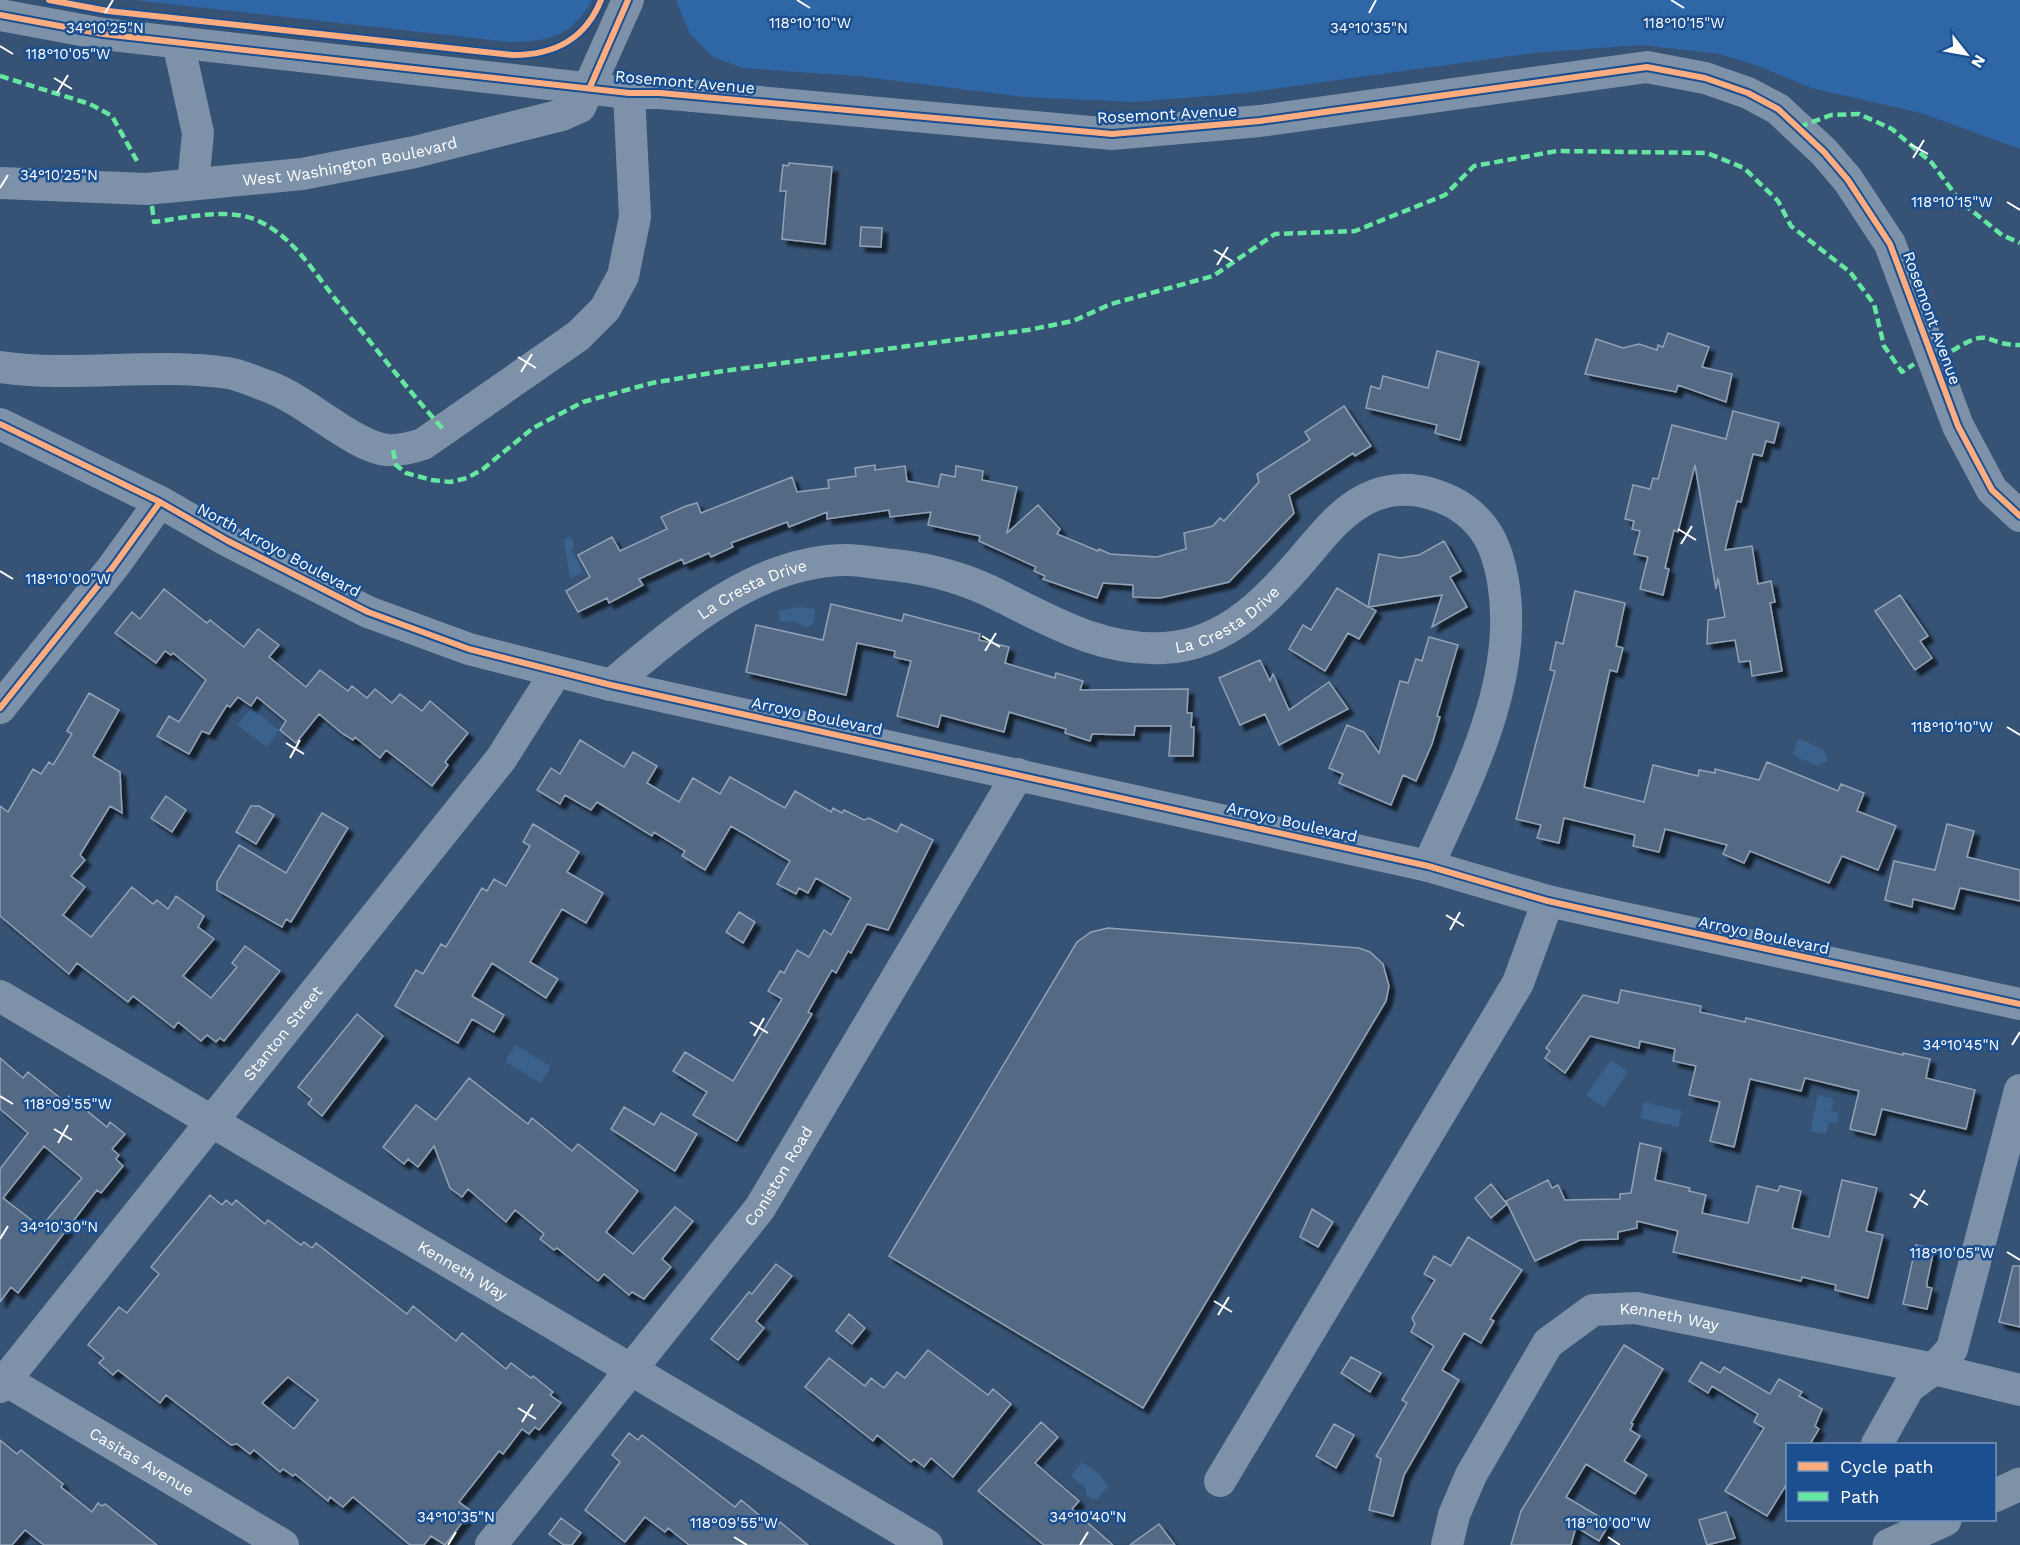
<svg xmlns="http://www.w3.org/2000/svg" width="2020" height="1545" font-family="'Work Sans',sans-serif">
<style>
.green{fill:#2f66a5}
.water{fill:#3b618d}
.building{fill:#526984;stroke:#92a2b6;stroke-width:1.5;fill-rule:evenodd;filter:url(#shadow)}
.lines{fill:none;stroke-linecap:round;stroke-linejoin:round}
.minor{stroke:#7d92a8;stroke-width:32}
.highway{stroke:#7e92a7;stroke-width:33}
.quiet{stroke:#66e7a1;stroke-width:4.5;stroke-dasharray:9 4.5;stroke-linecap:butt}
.cycleway-casing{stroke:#1b4f8f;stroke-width:10}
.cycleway{stroke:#ffac80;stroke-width:6}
.ticks{fill:none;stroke:#fff;stroke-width:2}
.labels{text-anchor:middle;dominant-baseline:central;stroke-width:5;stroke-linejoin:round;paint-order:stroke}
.street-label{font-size:16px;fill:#fff;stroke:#1b4f8f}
.ticks-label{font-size:15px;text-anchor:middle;fill:#fff;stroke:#1b4f8f;stroke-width:5;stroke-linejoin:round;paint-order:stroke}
</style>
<defs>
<filter id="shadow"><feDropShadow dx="5.5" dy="5.5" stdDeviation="1.5" flood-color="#0009"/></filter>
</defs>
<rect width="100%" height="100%" fill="#365274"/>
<!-- green -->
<path class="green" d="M134,0H592C573,36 548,42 510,42Z
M676,0H2020V149L1921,113L1811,88L1758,66L1719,54L1642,45L1534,53L1244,93L1135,102L1023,97L857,76L742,68L713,57L690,34Z"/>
<!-- water -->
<path class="water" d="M570,536L575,545L571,549L583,572L570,579L564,540Z
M799,607L815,609L814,623L807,628L792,621L780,622L778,611Z
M251,708L279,730L267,747L237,725Z
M1800,739L1824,750L1828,761L1817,766L1793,755L1797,740Z
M515,1045L551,1066L541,1083L505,1062Z
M1611,1060L1628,1072L1604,1107L1586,1095Z
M1818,1095L1834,1099L1831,1111L1839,1113L1837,1123L1829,1122L1826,1134L1810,1131Z
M1644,1102L1682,1111L1678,1127L1640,1118Z
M1082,1462L1099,1474L1108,1486L1098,1499H1091L1086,1495V1489L1071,1476Z"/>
<!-- building -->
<path class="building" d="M789,163L832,167L825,244L782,239L786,191H780L783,165L788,166Z
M861,227L882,228L881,247L860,246Z
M1668,333L1709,347L1702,367L1732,374L1726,402L1678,385L1676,392L1585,374L1596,339L1623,348L1639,344L1657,350L1658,345L1663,347Z
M1437,351L1479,362L1460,440L1435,433L1437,425L1366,408L1371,386L1380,389L1383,376L1428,388Z
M1344,406L1371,446L1355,456L1353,453L1289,495L1294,513L1229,582L1160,598L1133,597V585L1103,583L1097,598L1043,579L1045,576L1034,571L1036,567L979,541L980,536L928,525L931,512L890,517L889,510L827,519V512L789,527L787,522L731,543L733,547L711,557L709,553L684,564L682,559L639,579L643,585L609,603L607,598L578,612L566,591L590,577L578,555L612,537L620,551L667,529L661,517L686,506L697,503L701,513L792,477L797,492L829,488L828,480L856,476L855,468L875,465V470L905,466L907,481L938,487L941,474L955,477L956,466L983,471L982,480L1017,487L1007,533L1038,505L1060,529L1057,534L1098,551L1099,549L1110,554L1157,557L1186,549L1184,533L1213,526L1220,518L1224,521L1259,482L1257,474L1310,440L1305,432Z
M1733,411L1779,423L1774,443L1766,441L1762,456L1753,454L1741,502L1737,501L1725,550L1752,546L1758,584L1771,581L1775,602L1770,603L1782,671L1752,676L1750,661L1739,662L1735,640L1707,644L1708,620L1725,617L1718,578L1716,589L1695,465L1678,532L1674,530L1665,568L1669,569L1663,595L1640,589L1648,557L1634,554L1640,531L1632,529L1634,521L1625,519L1633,485L1650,489L1653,478L1658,479L1672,425L1726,439Z
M1444,541L1461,571L1450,577L1467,607L1432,627L1442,595L1369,607L1376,611L1359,639L1348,633L1325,671L1289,649L1303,625L1311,630L1337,588L1368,607L1379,554L1400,558L1419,555Z
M164,589L207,623L210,620L244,647L258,629L279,645L269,657L306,687L320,670L348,691L352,686L367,698L375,689L392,703L400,694L422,711L430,701L468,733L445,762L448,765L432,786L386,750L380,758L355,737L353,740L343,734L319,714L296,743L280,730L286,721L257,697L251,706L238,697L230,707L227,705L209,734L202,731L189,754L157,736L169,716L179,722L206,680L173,653L171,655L165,651L156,663L115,633L132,612L140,619Z
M1575,591L1625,603L1616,646L1623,648L1617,672L1610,670L1584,787L1644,802L1653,765L1698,776L1699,770L1715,773V769L1759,780L1767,762L1838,791L1841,784L1864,793L1857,811L1896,826L1878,870L1842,856L1829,883L1750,851L1744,863L1723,854L1727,845L1665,829L1659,852L1633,846L1635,835L1564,818L1559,843L1537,838L1541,825L1516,819L1555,671L1550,670L1556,642L1563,644Z
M1900,595L1928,636L1920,641L1932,658L1915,670L1875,611Z
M831,604L902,621L904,614L980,634L979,640L1009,647L1005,663L1055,678L1056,673L1083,681L1080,690L1188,689L1187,713H1192L1191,727H1194L1193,756H1169L1171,726H1135L1134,735L1092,734L1090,741L1065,733L1066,729L1009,712L1004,732L941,715L938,727L897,716L911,661L894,657L895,651L857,643L846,695L746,672L756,625L823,640Z
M1429,637L1458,645L1437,716L1440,717L1432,744L1416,781L1403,775L1391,805L1339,783L1343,774L1329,768L1347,725L1364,732L1379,753L1400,681L1408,683L1416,659L1422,661Z
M1260,660L1270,681L1273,674L1289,710L1329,682L1348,709L1279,745L1265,714L1240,725L1219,678Z
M89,693L119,710L93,756L120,772L122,813L110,806L80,855L85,860L71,876L85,887L63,915L91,937L132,887L153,904L157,900L168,909L176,896L204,916L198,927L214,939L183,976L211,998L237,967L232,963L245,946L280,971L224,1041L220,1038L216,1042L207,1035L201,1041L178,1022L174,1028L133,996L128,1002L77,963L69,974L0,916V806L8,812L33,769L41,774L49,762L53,765L72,734L67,731Z
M580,740L624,767L633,752L657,766L647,783L679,802L693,778L720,794L730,777L785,808L795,791L831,812L833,808L842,813L844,810L864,820L869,818L897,832L901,824L933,840L888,930L867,924L851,953L848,951L836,973L832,970L808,1012L812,1014L737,1141L693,1115L707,1092L673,1071L685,1052L733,1081L782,999L768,991L780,971L784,973L797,950L809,957L824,930L831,935L851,898L816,878L808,893L799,888L796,894L777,884L790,861L731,826L705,870L682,856L685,851L654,832L652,836L597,802L591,810L565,795L560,804L537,790L551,768L560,774Z
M166,796L186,810L172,832L151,818Z
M251,806H259L274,815L256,844L236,832Z
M322,813L348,828L291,922L286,919L282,927L217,890V882L239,845L286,873Z
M533,824L579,852L567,872L603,893L586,923L562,909L530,962L558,979L546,998L492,963L472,996L504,1015L494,1032L472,1019L458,1043L395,1006L416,970L423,974L441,944L446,947L482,888L487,891L494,879L506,886L530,846L523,842Z
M1947,824L1974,831L1967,857L2020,870V901L1960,888L1954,909L1913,899L1912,907L1885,900L1894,861L1935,870Z
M739,912L755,922L743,943L726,932Z
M1108,928L1359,948L1370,952L1383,964L1389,986L1386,1001L1143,1408L889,1256L1077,942L1091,932Z
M1621,990L1701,1006L1700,1012L1745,1022L1746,1018L1903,1055V1053L1930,1059L1926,1078L1975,1090L1966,1129L1882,1109L1875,1135L1850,1129L1859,1091L1805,1078L1801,1091L1750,1079L1734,1147L1710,1141L1720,1102L1689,1095L1696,1066L1673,1061L1675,1049L1640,1041L1639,1048L1590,1036L1565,1073L1545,1058L1550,1051L1546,1048L1583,995L1618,1003Z
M357,1014L383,1036L322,1116L308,1104L312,1099L298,1087Z
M0,1058L23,1078L28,1072L65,1102L69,1096L107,1127L110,1122L125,1134L112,1149L119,1155L116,1159L123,1166L101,1193L97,1190L18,1293L11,1287L0,1302V1169L28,1133L0,1109ZM44,1146L82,1178L41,1227L3,1198Z
M469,1078L528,1124L532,1118L572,1151L578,1144L638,1191L606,1232L633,1254L675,1207L693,1221L662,1259L671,1267L644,1299L632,1292L629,1295L604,1274L598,1281L557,1248L554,1250L540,1239L544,1234L515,1210L506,1222L468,1189L462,1197L450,1188L434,1146L418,1167L408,1159L404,1164L383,1147L416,1105L436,1120Z
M624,1107L654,1125L661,1113L697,1134L675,1171L611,1129Z
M1640,1143L1661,1148L1655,1180L1690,1188L1689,1191L1706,1195L1702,1213L1748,1223L1757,1186L1778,1191L1780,1186L1801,1191L1792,1228L1829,1237L1842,1180L1877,1188L1866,1231L1883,1235L1868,1298L1835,1290L1836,1285L1802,1277L1801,1281L1673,1252L1678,1231L1637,1221V1228L1618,1232V1239L1580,1240L1535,1261L1506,1201L1548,1180L1552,1188L1558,1185L1565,1200L1620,1199V1194L1631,1193Z
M1491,1184L1507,1204L1491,1218L1475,1198Z
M210,1195L222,1205L226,1200L232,1205L236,1200L265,1224L268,1220L301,1245L304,1242L312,1248L316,1243L407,1314L413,1306L456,1341L462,1333L506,1369L511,1363L531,1378L533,1376L553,1392L550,1395L561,1403L539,1430L535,1427L529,1434L522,1429L503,1454L499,1451L459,1502L471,1511L445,1545L431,1536L424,1545H410L353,1497L343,1507L330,1497L328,1501L295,1474L293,1476L283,1469L280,1472L254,1450L250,1454L237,1444L231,1445L166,1395L160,1403L118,1370L113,1375L99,1363L104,1358L88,1345L119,1307L127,1313L159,1274L151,1267ZM288,1377L318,1400L294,1429L262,1403Z
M1312,1209L1333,1222L1318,1247L1300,1237Z
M1468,1237L1522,1270L1490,1319L1494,1321L1481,1343L1464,1333L1442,1370L1459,1380L1404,1475L1393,1516L1369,1510L1381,1459L1376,1456L1407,1403L1402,1400L1434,1346L1411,1332L1415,1324L1412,1318L1435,1280L1424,1274L1434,1256L1451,1266Z
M1916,1245L1934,1249L1927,1282V1287L1932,1288L1927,1309L1903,1304Z
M776,1264L792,1276L756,1321L764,1328L738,1360L711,1339L749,1292L752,1294Z
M2013,1266H2020V1327L1999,1322Z
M849,1314L865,1328L852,1344L836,1331Z
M1624,1345L1663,1369L1631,1423L1633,1424L1630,1430L1640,1436L1624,1461L1647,1475L1635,1494L1586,1464L1566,1497L1610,1523L1599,1541L1576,1527L1571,1545H1511L1521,1511Z
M928,1350L988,1395L993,1389L1011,1404L953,1477L931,1458L924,1467L914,1459L911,1462L877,1435L873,1441L805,1387L829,1358L865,1386L871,1378L884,1388L897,1372L905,1378Z
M1351,1357L1381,1373L1370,1392L1341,1373Z
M1701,1362L1720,1373L1724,1367L1770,1394L1779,1379L1802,1392L1799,1396L1822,1409L1815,1426L1819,1429L1810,1444H1788V1482L1767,1516L1725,1491L1764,1428L1754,1422L1758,1414L1712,1386L1708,1393L1689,1381Z
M1041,1422L1058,1437L1035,1463L1079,1501L1072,1509L1113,1545H1044L978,1491Z
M1334,1424L1354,1435L1336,1468L1316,1456Z
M629,1433L638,1440L642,1435L735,1507L741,1500L775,1528L780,1522L808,1545H689L668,1528L665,1532L645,1517L625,1542L585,1510L620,1462L612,1455Z
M0,1440L17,1454L21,1450L63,1484L61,1487L92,1512L98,1503L102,1506L105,1504L157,1545H44L25,1530L12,1545H0Z
M1726,1512L1735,1538L1707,1545L1699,1520Z
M561,1518L581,1533L572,1545H564L549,1534Z
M1159,1524L1175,1545H1130Z"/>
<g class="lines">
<!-- minor -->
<g class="minor">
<path d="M0,15L103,34L629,93H660L1112,134L1260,121L1647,67L1705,78L1748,93L1778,109L1824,152L1848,180L1890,244L1958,426L1992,490L2020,516"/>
<path d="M178,42L198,133L193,184"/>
<path id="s1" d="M0,183L146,189L302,174L415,152L562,115L580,107L628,0"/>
<path d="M0,367C76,378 152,362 228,373C241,375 255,382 267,386C305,399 354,447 387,450C400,451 411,448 423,444L578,336L605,309L623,276L635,217L629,93"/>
<path d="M0,424L160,502L228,541L368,612L469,649L611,685L1428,866L1548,901L1606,914L2020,1004"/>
<path id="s2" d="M611,685C677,630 755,560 847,560C862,560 879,564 894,565C932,569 970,580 1004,598C1056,624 1104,651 1164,648C1228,645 1272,596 1311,549C1327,530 1343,511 1366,499C1396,484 1426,488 1456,504C1487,523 1497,547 1503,581C1520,680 1467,779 1428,866"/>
<path d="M0,708L113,567L160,502"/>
<path id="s3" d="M0,996L927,1545"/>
<path id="s4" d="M0,1377L283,1545"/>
<path id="s5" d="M0,1387L501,759L556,672"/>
<path d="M1877,1444L1909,1387L1934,1369L1952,1349L2020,1090"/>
<path d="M1220,1481L1518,983L1548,901"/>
<path id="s6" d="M491,1545L760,1208L1018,774"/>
<path id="s7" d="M1447,1545L1454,1515L1471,1475L1548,1343L1593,1310L1636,1308L1934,1369L2020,1390"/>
</g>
<!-- highway -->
<path class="highway" d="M1994,1496L2020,1484
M1889,1545L1945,1520"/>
<!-- quiet -->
<path class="quiet" d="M0,76L90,104L112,116L137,161
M1799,127L1831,115L1859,114L1892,129L1932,163L1960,201L2002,235L2020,243
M152,206L154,222C184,218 224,208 254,219C294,235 315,275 341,306C375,347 408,390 443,429
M1952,351C1993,325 1982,345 2020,345
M393,450L396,465L406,473L432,480L450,482L467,478L483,469L533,428L583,402L652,383L723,371L1028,330L1073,321L1111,304L1213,276L1275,234L1355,231L1445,195L1474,166L1557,151L1707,153L1744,168L1778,201L1791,226L1850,272L1874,304L1884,346L1902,372L1914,364"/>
<defs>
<path id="cycleway" d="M49,0L108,11L513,55C554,55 585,40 601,0
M0,15L103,34L629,93H660L1112,134L1260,121L1647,67L1705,78L1748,93L1778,109L1824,152L1848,180L1890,244L1958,426L1992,490L2020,516
M590,87L628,0
M0,424L160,502L228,541L368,612L469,649L611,685L1428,866L1548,901L1606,914L2020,1004
M0,708L113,567L160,502"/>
</defs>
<!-- cycleway casing -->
<use href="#cycleway" class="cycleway-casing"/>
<!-- cycleway -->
<use href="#cycleway" class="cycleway"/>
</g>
<!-- ticks -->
<path class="ticks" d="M797,0L810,8M1671,0L1684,8M105,13L113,0M1369,13L1376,0M0,46L13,54M54,78L72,89M57,93L68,75M1910,144L1928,154M1913,158L1924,140M0,188L8,175M2007,202L2020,210M1214,250L1232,261M1217,265L1228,247M518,357L536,368M521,372L532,354M1678,529L1696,540M1681,544L1692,526M0,571L13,579M982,636L1000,647M985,651L996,633M2007,727L2020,735M286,743L304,754M290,758L300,740M1446,915L1464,926M1450,930L1460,912M750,1022L768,1033M754,1036L764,1018M2012,1045L2020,1032M0,1096L13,1104M54,1129L72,1140M58,1143L68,1125M1910,1194L1928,1205M1914,1208L1925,1190M0,1239L8,1226M2007,1252L2020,1260M1214,1301L1232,1312M1218,1315L1229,1297M518,1408L536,1419M522,1422L533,1404M734,1537L747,1545M1608,1537L1620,1545M448,1545L456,1532M1080,1545L1088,1532"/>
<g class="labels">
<!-- street labels -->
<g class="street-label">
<text transform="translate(685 82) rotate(5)">Rosemont Avenue</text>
<text transform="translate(1167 114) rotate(-3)">Rosemont Avenue</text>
<text stroke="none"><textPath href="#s1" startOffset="352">West Washington Boulevard</textPath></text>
<text transform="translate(1932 318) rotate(70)">Rosemont Avenue</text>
<text transform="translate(279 550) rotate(28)">North Arroyo Boulevard</text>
<text stroke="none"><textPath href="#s2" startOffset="172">La Cresta Drive</textPath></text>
<text stroke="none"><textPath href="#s2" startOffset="676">La Cresta Drive</textPath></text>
<text transform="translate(817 716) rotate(12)">Arroyo Boulevard</text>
<text transform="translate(1292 822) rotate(13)">Arroyo Boulevard</text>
<text transform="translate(1764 935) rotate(12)">Arroyo Boulevard</text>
<text stroke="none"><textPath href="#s5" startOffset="453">Stanton Street</textPath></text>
<text stroke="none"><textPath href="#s6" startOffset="468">Coniston Road</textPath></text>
<text stroke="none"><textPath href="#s3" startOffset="538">Kenneth Way</textPath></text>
<text stroke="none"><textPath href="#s7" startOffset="360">Kenneth Way</textPath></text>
<text stroke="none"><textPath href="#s4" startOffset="165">Casitas Avenue</textPath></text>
</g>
</g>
<g class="ticks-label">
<text x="810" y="28">118°10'10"W</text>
<text x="1684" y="28">118°10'15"W</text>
<text x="105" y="33">34°10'25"N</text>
<text x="1369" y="33">34°10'35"N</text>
<text x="68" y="59">118°10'05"W</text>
<text x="59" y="180">34°10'25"N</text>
<text x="1952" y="207">118°10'15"W</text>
<text x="68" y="584">118°10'00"W</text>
<text x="1952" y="732">118°10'10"W</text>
<text x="1961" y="1050">34°10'45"N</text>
<text x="68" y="1109">118°09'55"W</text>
<text x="59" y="1232">34°10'30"N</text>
<text x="1952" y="1258">118°10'05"W</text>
<text x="456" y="1522">34°10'35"N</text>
<text x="1088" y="1522">34°10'40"N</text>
<text x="734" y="1528">118°09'55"W</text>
<text x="1608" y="1528">118°10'00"W</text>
</g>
<!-- legend -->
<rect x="1786" y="1443" width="210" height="78" fill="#1b4f8f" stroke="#7695bc" stroke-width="1.5"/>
<rect x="1798" y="1462" width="30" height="9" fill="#ffac80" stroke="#7695bc" stroke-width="1.5"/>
<text x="1840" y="1473" font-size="18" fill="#ffffff">Cycle path</text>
<rect x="1798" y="1492" width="30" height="9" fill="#66e7a1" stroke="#7695bc" stroke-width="1.5"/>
<text x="1840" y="1503" font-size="18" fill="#ffffff">Path</text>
<!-- north arrow -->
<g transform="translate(1966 54) rotate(121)" stroke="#1b4f8f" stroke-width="4.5" paint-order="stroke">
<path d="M0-4.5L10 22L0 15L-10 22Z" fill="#ffffff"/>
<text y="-9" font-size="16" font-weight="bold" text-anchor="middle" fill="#ffffff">N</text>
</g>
</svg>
